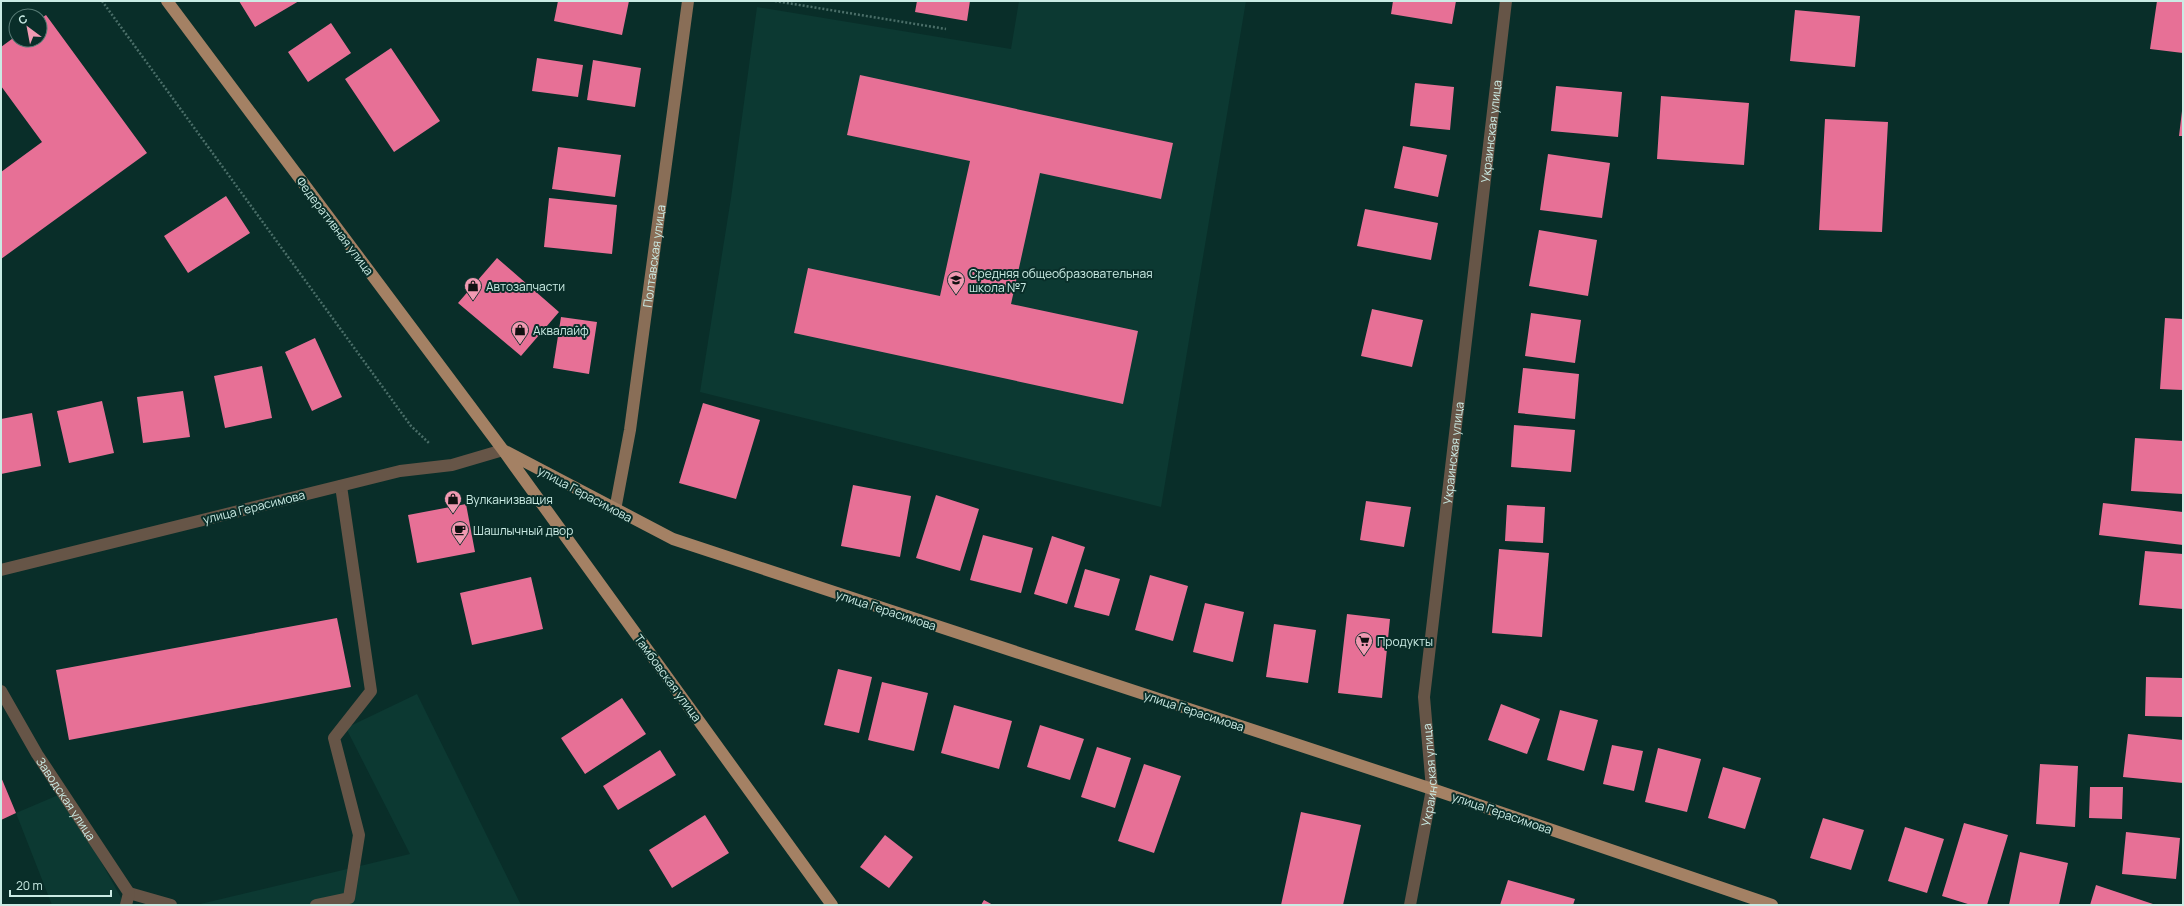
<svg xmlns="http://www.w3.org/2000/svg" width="2184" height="906" font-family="Manrope,sans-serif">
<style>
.built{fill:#0c3932}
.building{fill:#e77096}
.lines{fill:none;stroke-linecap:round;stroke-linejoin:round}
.path{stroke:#4a6e68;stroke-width:2.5;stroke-dasharray:2 2;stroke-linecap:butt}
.lane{stroke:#665547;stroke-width:12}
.street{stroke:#665547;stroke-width:12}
.secondary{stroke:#896e57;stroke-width:12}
.primary{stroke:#a48164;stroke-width:12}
.labels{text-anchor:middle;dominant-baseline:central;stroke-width:4;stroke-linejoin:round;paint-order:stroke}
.street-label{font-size:12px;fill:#caebe4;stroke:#092e29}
.poi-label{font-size:12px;fill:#caebe4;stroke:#092e29;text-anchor:start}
</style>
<rect width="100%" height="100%" fill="#092e29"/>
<!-- built -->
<path class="built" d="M1019,1H1246L1161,507L700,392L731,198L757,7L1011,49Z
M417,694L521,905H196L410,854L346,728Z
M63,793L125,905H52L16,813Z"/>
<!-- building -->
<path class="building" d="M239,1H299L255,27Z
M558,1H629L622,35L554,21Z
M917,1H970L967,21L915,12Z
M1393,1H1456L1452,24L1391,14Z
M2157,1L2183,2V53L2150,49Z
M1795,10L1860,16L1855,67L1790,61Z
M46,15L147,153L1,259V172L42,142L1,86V47L16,36V40H40V19Z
M331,23L351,53L308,82L288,52Z
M391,48L440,121L394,152L345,79Z
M537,58L583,65L578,97L532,91Z
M593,60L641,68L635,107L587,100Z
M860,75L1173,143L1161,199L1040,173L1011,304L1138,331L1123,404L794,333L808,268L940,296L970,161L847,135Z
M1415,83L1454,87L1450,130L1410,126Z
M1556,86L1622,92L1618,137L1551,131Z
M1661,96L1749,103L1744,165L1657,159Z
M2182,111H2183V136H2179Z
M1825,119L1888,122L1882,232L1819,230Z
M1403,146L1447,155L1438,197L1394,188Z
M558,147L621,155L615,197L552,189Z
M1548,154L1610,163L1602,218L1540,210Z
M226,196L250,233L188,273L164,236Z
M549,198L617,205L612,254L544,247Z
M1365,209L1438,223L1431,260L1357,246Z
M1539,230L1597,240L1588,296L1529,286Z
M497,258L559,312L521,356L458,303Z
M1372,309L1423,320L1412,367L1361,356Z
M1531,313L1581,320L1575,363L1525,356Z
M561,317L597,322L589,374L553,368Z
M2165,318L2183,319V390L2160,389Z
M315,338L342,397L312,411L285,352Z
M262,366L272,418L225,428L214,376Z
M1523,368L1579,374L1575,419L1518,413Z
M183,391L190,437L143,443L137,397Z
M102,401L114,453L69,463L57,411Z
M703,403L760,420L736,499L679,483Z
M32,413L41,466L1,474V419Z
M1514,425L1575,430L1571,472L1511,467Z
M2135,438L2183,441V494L2131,491Z
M853,485L911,496L900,557L841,546Z
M936,495L979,509L960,571L916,558Z
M1366,501L1411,507L1404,547L1360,540Z
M2103,503L2183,512V545L2099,535Z
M466,504L475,552L417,563L408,515Z
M1507,505L1545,507L1543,543L1505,541Z
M983,535L1033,548L1021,593L970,580Z
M1052,536L1085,547L1067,604L1034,594Z
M1499,549L1549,553L1542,637L1492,633Z
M2145,551L2183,554V609L2139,605Z
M1085,569L1120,579L1109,616L1074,607Z
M1150,575L1188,586L1173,641L1135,630Z
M531,577L543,629L472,645L460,593Z
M1205,603L1244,612L1233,662L1193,652Z
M1347,614L1390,619L1382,698L1338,693Z
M337,618L351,687L69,740L56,670Z
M1274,624L1316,630L1308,683L1266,677Z
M838,669L872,677L859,733L824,725Z
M2146,677L2183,678V717L2145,716Z
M882,682L928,693L914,751L868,740Z
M622,698L646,734L585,774L561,738Z
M1501,704L1540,719L1527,754L1488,740Z
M954,705L1012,721L999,769L941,753Z
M1560,710L1598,720L1584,771L1547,760Z
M1040,725L1084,739L1070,780L1027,767Z
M2128,734L2183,740V783L2123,777Z
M1612,745L1643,751L1634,791L1603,784Z
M1097,747L1131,758L1115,808L1081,797Z
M1658,748L1701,759L1687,812L1645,802Z
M660,750L676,775L618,810L603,786Z
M1144,764L1181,776L1154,853L1118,841Z
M2040,764L2078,766L2075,827L2036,824Z
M1723,767L1761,778L1745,829L1708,818Z
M1,777L16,813L1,820Z
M2090,787H2123L2122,819L2089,818Z
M1301,812L1361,825L1343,905H1281Z
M705,815L729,853L672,888L649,850Z
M1823,818L1864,830L1851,870L1810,858Z
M1964,823L2008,835L1987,905H1971L1942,896Z
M1905,827L1944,839L1927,893L1888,881Z
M2126,832L2180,838L2176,879L2122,874Z
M885,835L913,857L889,888L860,867Z
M2020,852L2068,863L2059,905H2009Z
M1508,880L1575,899L1573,905H1500Z
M2096,885L2156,905H2090Z
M984,900L993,905H981Z"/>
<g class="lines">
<!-- path -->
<path class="path" d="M102,1L411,426L430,444
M775,1L946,29"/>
<!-- lane -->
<path class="lane" d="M129,893L171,905
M316,905L349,898L359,835L334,738L371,691L341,486"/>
<!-- street -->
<g class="street">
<path d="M1,570L400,471L452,465L503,450"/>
<path id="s1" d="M1,691L37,754L129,893L126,905"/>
<path id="s2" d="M1410,905L1432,789L1424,697L1506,1"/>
</g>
<!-- secondary -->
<path class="secondary" id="s3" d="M615,510L630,430L688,1"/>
<!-- primary -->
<path class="primary" d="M167,1L503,450L832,905
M503,450L673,539L1432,789L1772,905"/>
</g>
<!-- icons -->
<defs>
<symbol id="school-pin" viewBox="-11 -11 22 30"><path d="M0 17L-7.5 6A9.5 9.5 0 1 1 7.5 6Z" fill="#f19ab2" stroke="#092e29"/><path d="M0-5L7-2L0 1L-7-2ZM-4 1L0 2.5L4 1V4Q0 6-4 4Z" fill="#111"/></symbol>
<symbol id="shop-pin" viewBox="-11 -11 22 30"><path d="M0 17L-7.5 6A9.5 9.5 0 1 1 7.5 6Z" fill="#f19ab2" stroke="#092e29"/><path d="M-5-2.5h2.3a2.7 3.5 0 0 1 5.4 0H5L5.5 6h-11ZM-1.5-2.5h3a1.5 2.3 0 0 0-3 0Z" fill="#111"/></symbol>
<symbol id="cafe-pin" viewBox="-11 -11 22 30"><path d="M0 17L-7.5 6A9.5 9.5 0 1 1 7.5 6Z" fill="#f19ab2" stroke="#092e29"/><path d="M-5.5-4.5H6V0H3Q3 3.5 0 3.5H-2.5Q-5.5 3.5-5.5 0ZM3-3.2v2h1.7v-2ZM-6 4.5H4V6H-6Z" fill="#111"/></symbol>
<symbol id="supermarket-pin" viewBox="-11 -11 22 30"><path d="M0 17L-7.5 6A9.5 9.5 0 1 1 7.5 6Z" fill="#f19ab2" stroke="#092e29"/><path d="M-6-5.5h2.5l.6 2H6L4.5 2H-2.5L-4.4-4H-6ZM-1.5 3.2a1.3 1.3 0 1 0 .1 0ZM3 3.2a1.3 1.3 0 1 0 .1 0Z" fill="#111"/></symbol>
</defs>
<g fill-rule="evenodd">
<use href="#school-pin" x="946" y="270" width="20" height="27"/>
<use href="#shop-pin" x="463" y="276" width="20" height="27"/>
<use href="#shop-pin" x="510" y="320" width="20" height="27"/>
<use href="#shop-pin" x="443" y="489" width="20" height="27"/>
<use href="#cafe-pin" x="450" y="520" width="20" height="27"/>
<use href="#supermarket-pin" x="1354" y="631" width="20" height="27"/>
</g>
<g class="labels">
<!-- street labels -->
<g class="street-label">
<text stroke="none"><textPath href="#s2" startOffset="780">Украинская улица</textPath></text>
<text transform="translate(335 226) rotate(53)">Федеративная улица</text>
<text stroke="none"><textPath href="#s3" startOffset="257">Полтавская улица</textPath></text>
<text stroke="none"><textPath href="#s2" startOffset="456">Украинская улица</textPath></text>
<text transform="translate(585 494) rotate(28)">улица Герасимова</text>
<text transform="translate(254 507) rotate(-14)">улица Герасимова</text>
<text transform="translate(886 610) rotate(18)">улица Герасимова</text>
<text transform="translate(668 678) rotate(54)">Тамбовская улица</text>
<text transform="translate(1194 711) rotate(18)">улица Герасимова</text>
<text stroke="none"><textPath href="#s2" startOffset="132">Украинская улица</textPath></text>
<text stroke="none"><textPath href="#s1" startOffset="126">Заводская улица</textPath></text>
<text transform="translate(1502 813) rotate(19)">улица Герасимова</text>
</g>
<!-- poi labels -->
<g class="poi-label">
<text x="969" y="273">Средняя общеобразовательная<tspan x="969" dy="14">школа №7</tspan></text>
<text x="486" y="286">Автозапчасти</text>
<text x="533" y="330">Аквалайф</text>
<text x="466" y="499">Вулканизвация</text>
<text x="473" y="530">Шашлычный двор</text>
<text x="1377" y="641">Продукты</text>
</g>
</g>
<!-- border -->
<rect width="2184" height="906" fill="none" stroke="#caebe4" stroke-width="4"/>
<!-- north arrow -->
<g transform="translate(28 28) rotate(328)"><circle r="19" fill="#092e29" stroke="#567a74"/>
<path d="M0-3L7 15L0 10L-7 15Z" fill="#f19ab2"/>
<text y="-6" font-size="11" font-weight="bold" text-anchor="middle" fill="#caebe4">С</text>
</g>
<!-- scale -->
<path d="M10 890v6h101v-6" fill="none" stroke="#caebe4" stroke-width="2"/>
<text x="16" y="890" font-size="12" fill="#caebe4" stroke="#092e29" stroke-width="3" paint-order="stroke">20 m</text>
</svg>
